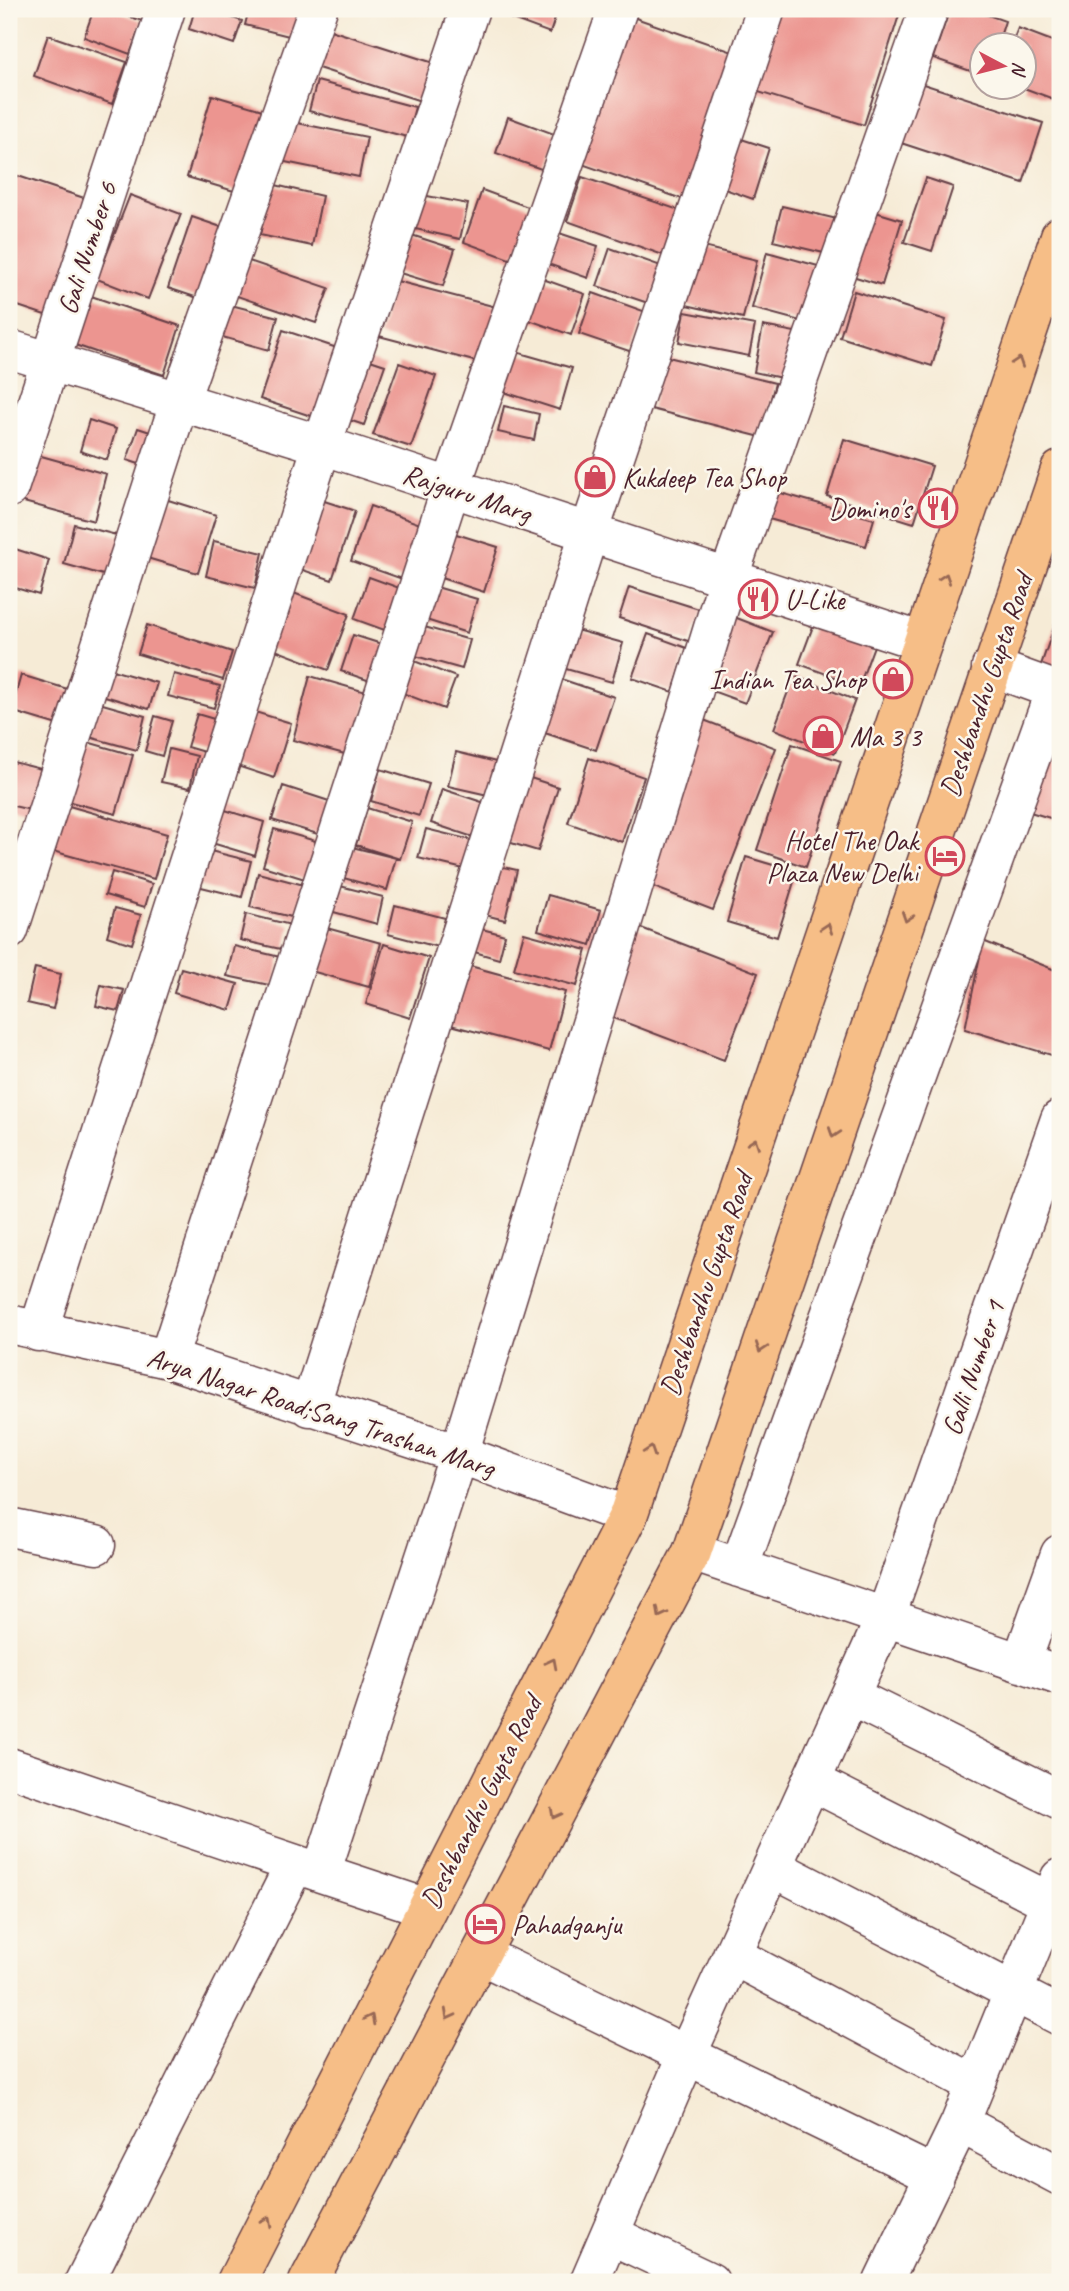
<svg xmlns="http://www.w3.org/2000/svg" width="1069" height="2291" font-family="Caveat,sans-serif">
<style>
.building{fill:#ec9590}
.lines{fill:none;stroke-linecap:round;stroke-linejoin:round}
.minor-casing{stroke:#643e45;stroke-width:41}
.major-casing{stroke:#643e45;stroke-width:41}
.minor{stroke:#fff;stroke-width:38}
.major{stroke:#f6be87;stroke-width:38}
.oneway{stroke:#976754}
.labels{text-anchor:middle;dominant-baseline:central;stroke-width:5;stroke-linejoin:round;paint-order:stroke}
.street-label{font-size:28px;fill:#4a1f2b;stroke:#fbf7ec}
.poi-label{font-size:28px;fill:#4a1f2b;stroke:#fbf7ec;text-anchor:start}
</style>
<rect width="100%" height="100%" fill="#fbf7ec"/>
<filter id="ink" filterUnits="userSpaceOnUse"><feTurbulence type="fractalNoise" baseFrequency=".0143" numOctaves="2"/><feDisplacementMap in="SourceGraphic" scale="14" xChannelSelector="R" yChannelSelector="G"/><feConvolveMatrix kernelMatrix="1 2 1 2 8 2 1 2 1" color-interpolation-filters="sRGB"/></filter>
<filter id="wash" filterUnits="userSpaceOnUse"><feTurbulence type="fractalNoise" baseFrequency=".00686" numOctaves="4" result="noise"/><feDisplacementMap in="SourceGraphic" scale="28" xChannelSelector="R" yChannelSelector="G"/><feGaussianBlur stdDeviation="1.57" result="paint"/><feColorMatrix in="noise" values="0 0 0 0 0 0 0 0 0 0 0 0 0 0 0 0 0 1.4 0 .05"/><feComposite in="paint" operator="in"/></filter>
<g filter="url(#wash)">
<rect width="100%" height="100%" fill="#f6ebd6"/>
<g id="blocks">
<!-- building -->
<path class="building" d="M94,9H109L142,21L130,54L84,37Z
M195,9H205L242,21L234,44L189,29Z
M249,9H304L297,38L245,25Z
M485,9H558L550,33Z
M775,9H901L864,125L749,89Z
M950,9H971L1005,21L997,46H982V75L933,58Z
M627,15L733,52L682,199L576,162Z
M1018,28L1060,44V90L1056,100L1024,88V46H1011Z
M327,29L440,65L427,103L315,67Z
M48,35L127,62L112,104L34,76Z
M317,81L415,107L407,137L309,111Z
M917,82L1043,123L1023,183L898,142Z
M212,95L269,112L244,194L187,177Z
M508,117L557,135L544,170L496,153Z
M287,121L367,137L359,177L280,161Z
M732,136L769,148L753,199L716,186Z
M9,173L93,201L54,318L9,303Z
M582,177L679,210L663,255L567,221Z
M926,178L953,187L932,251L904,242Z
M271,184L322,196L312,246L260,235Z
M482,190L531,208L512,260L464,242Z
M417,194L468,204L460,239L411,228Z
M130,195L181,214L148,299L97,279Z
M782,206L837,219L828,254L773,241Z
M869,210L902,220L882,285L849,275Z
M192,217L227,229L204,300L168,288Z
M402,232L455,249L443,286L390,270Z
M556,232L598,246L588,278L545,263Z
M695,245L757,260L743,318L682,304Z
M610,248L664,267L651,304L597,286Z
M767,252L818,266L804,322L752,308Z
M246,260L329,288L316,323L234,295Z
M540,278L585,294L571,335L526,319Z
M393,280L500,308L485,364L379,336Z
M854,291L946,320L932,366L840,337Z
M593,293L646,312L632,352L579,334Z
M91,296L180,326L164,375L75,345Z
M227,304L278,317L269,350L219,336Z
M685,312L755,325L749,356L679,342Z
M763,326L795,332L786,379L754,372Z
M283,330L343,350L320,419L260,399Z
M516,352L572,368L560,410L504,392Z
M664,356L775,383L761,437L651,409Z
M361,357L385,365L364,425L340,417Z
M399,363L436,376L411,447L373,435Z
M504,406L539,414L534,440L498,432Z
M89,420L116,429L107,460L80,451Z
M138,428L159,435L148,467L127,460Z
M844,439L932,466L914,523L827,496Z
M34,454L106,474L94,521L20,501Z
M777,492L874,519L866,546L769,519Z
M165,499L216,515L198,573L147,558Z
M318,499L355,511L332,580L294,567Z
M370,506L426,526L408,581L351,561Z
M74,524L124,537L114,578L64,564Z
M453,533L498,547L484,592L438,577Z
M214,541L263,553L255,588L206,576Z
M9,547L49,560L39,595L9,586Z
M369,577L405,590L390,632L354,619Z
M433,586L477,599L467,633L423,619Z
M629,587L702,610L691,642L619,618Z
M283,589L349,614L328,670L262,645Z
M1060,610V675L1040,668Z
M729,615L773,632L745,703L701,687Z
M815,621L875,643L859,686L799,664Z
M147,625L232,652L223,680L138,654Z
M421,626L470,640L462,669L412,655Z
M569,628L623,643L612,682L559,667Z
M648,634L687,648L673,692L632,678Z
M353,635L391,647L379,684L341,671Z
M409,659L456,677L444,709L397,691Z
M105,668L157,683L149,709L98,694Z
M174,674L220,686L214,708L168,696Z
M21,675L74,691L64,727L11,711Z
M310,676L369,693L352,756L293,740Z
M794,676L855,700L835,753L774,729Z
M555,677L614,697L596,750L536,730Z
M99,703L145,716L137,750L89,737Z
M242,708L291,723L274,778L225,762Z
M197,714L214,719L204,752L187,747Z
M155,716L172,721L162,756L145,751Z
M701,719L776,748L713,910L638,881Z
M1060,725V821L1030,812Z
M80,740L133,755L116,814L63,800Z
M792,744L841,761L806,867L757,850Z
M169,749L197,756L190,788L161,782Z
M456,752L496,762L488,795L448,786Z
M589,758L644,777L622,842L568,823Z
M9,761L45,770L35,811L9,805Z
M380,769L429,784L419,816L371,801Z
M518,774L558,787L538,851L498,839Z
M283,786L332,802L321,835L272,820Z
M442,789L488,804L476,838L431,823Z
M62,804L167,834L154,879L49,850Z
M212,806L264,822L255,856L202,840Z
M367,808L412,822L400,859L356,845Z
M274,829L319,842L308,880L263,866Z
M426,829L475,841L468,870L418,858Z
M348,846L396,858L387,890L340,877Z
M198,848L251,861L242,897L189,884Z
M746,857L797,872L777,937L727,922Z
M489,864L517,870L505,920L477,913Z
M112,872L152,884L145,907L105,895Z
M258,873L304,885L296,918L250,907Z
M336,885L383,897L377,924L330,911Z
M548,895L601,910L591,945L538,930Z
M395,905L445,918L438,947L388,934Z
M115,908L141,915L132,944L107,936Z
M246,914L291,925L285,950L240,940Z
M470,926L505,935L499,959L464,949Z
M636,926L758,973L724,1060L603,1014Z
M323,927L381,943L369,987L311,971Z
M524,933L587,950L577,986L514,969Z
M983,941L1060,972L1058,1057L965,1029Z
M384,944L429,958L410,1018L366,1004Z
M234,946L280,957L274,986L227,976Z
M459,963L565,992L549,1051L443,1023Z
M35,968L61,974L53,1009L27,1003Z
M181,968L238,984L230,1010L174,993Z
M101,985L124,990L118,1011L96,1006Z"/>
</g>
</g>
<g filter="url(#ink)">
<use href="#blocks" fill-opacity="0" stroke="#643e45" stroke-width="2"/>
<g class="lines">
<defs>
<path id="minor" d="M9,349L322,445L923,642
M9,488L166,9
M991,667L1060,692
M9,930L180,400L318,9
M9,1324L168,1359L459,1454L628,1516
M38,1332L322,445L470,9
M168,1359L451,487L618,9
M310,1407L589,533L766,9
M9,1527L96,1545
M692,1552L1060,1676
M739,1568L1055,690
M1021,1663L1060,1554
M850,1696L1060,1800
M9,1767L319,1872
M811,1781L1060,1907
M772,1867L1060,2016
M427,1908L321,1873L459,1454L728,579L929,9
M481,1955L935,2176
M732,1955L974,2084
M960,2123L1060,2176
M611,2235L710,2282
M84,2282L295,1864
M589,2282L686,2057L886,1616L1060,1119
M883,2282L960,2123L1060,1878"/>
<path id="major" d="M236,2282L628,1516L1060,236
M308,2282L692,1552L1060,470"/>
</defs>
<!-- minor casing -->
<use href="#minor" class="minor-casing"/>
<!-- major casing -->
<use href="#major" class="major-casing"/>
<!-- minor -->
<use href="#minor" class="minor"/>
<!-- major -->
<use href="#major" class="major"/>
</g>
<!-- one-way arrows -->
<defs><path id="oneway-chevron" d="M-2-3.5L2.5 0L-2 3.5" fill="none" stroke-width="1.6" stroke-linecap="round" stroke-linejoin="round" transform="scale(1.75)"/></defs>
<g class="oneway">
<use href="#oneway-chevron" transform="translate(1018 362) rotate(-71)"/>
<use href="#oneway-chevron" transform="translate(945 578) rotate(-71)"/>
<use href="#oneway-chevron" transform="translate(907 917) rotate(109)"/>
<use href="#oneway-chevron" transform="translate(827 928) rotate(-71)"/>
<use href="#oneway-chevron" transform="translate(834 1133) rotate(109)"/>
<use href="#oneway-chevron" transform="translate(754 1143) rotate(-71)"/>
<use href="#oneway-chevron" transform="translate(761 1348) rotate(109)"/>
<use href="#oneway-chevron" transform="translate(650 1451) rotate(-71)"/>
<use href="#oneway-chevron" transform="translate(661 1613) rotate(118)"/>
<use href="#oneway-chevron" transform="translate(552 1663) rotate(-63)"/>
<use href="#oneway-chevron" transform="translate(555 1814) rotate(118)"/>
<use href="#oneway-chevron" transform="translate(449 2015) rotate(118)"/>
<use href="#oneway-chevron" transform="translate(370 2019) rotate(-63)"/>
<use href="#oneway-chevron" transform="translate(267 2221) rotate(-63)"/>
</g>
</g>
<!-- icons -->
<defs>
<symbol id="shop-ring" viewBox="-11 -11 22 22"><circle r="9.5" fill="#fbf7ec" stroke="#d1495b" stroke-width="1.5"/><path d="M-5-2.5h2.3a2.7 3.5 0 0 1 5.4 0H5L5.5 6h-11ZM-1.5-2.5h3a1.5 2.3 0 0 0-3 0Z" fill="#d1495b"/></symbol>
<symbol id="restaurant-ring" viewBox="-11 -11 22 22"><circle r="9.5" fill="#fbf7ec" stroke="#d1495b" stroke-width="1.5"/><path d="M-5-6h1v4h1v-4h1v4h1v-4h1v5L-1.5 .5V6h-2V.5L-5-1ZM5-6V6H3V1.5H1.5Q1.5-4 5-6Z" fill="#d1495b"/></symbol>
<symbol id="hotel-ring" viewBox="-11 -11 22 22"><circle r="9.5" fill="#fbf7ec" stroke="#d1495b" stroke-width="1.5"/><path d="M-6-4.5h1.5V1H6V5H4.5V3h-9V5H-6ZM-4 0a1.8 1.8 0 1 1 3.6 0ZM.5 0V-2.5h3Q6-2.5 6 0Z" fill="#d1495b"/></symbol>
</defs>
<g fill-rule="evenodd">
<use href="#shop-ring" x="573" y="455" width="44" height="44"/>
<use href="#restaurant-ring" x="916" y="486" width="44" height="44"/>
<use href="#restaurant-ring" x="736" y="577" width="44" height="44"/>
<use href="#shop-ring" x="871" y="657" width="44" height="44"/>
<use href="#shop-ring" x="801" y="714" width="44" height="44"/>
<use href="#hotel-ring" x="923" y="834" width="44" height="44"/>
<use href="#hotel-ring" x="463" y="1902" width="44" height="44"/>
</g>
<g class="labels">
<!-- street labels -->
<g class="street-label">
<text transform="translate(87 248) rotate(-72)">Gali Number 6</text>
<text transform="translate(467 493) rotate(18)">Rajguru Marg</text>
<text transform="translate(986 685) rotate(-71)">Deshbandhu Gupta Road</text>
<text transform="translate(706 1284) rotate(-71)">Deshbandhu Gupta Road</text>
<text transform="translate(973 1368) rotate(-71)">Galli Number 1</text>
<text transform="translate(321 1412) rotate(18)">Arya Nagar Road;Sang Trashan Marg</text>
<text transform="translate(481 1802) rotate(-63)">Deshbandhu Gupta Road</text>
</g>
<!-- poi labels -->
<g class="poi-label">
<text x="622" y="477">Kukdeep Tea Shop</text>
<text x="911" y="508" text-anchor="end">Domino's</text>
<text x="785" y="599">U-Like</text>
<text x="866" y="679" text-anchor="end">Indian Tea Shop</text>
<text x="850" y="736">Ma 3 3</text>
<text x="918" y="840" text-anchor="end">Hotel The Oak<tspan x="918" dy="32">Plaza New Delhi</tspan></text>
<text x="512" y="1924">Pahadganju</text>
</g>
</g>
<!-- margin -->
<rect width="1069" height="2291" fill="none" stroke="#fbf7ec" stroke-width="35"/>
<!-- north arrow -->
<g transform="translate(1003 66) rotate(97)"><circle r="33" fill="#fbf7ec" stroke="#b4a19f" stroke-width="2"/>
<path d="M0-5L12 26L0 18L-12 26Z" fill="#d1495b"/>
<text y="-10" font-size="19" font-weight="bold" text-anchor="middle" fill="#4a1f2b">N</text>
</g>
</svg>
